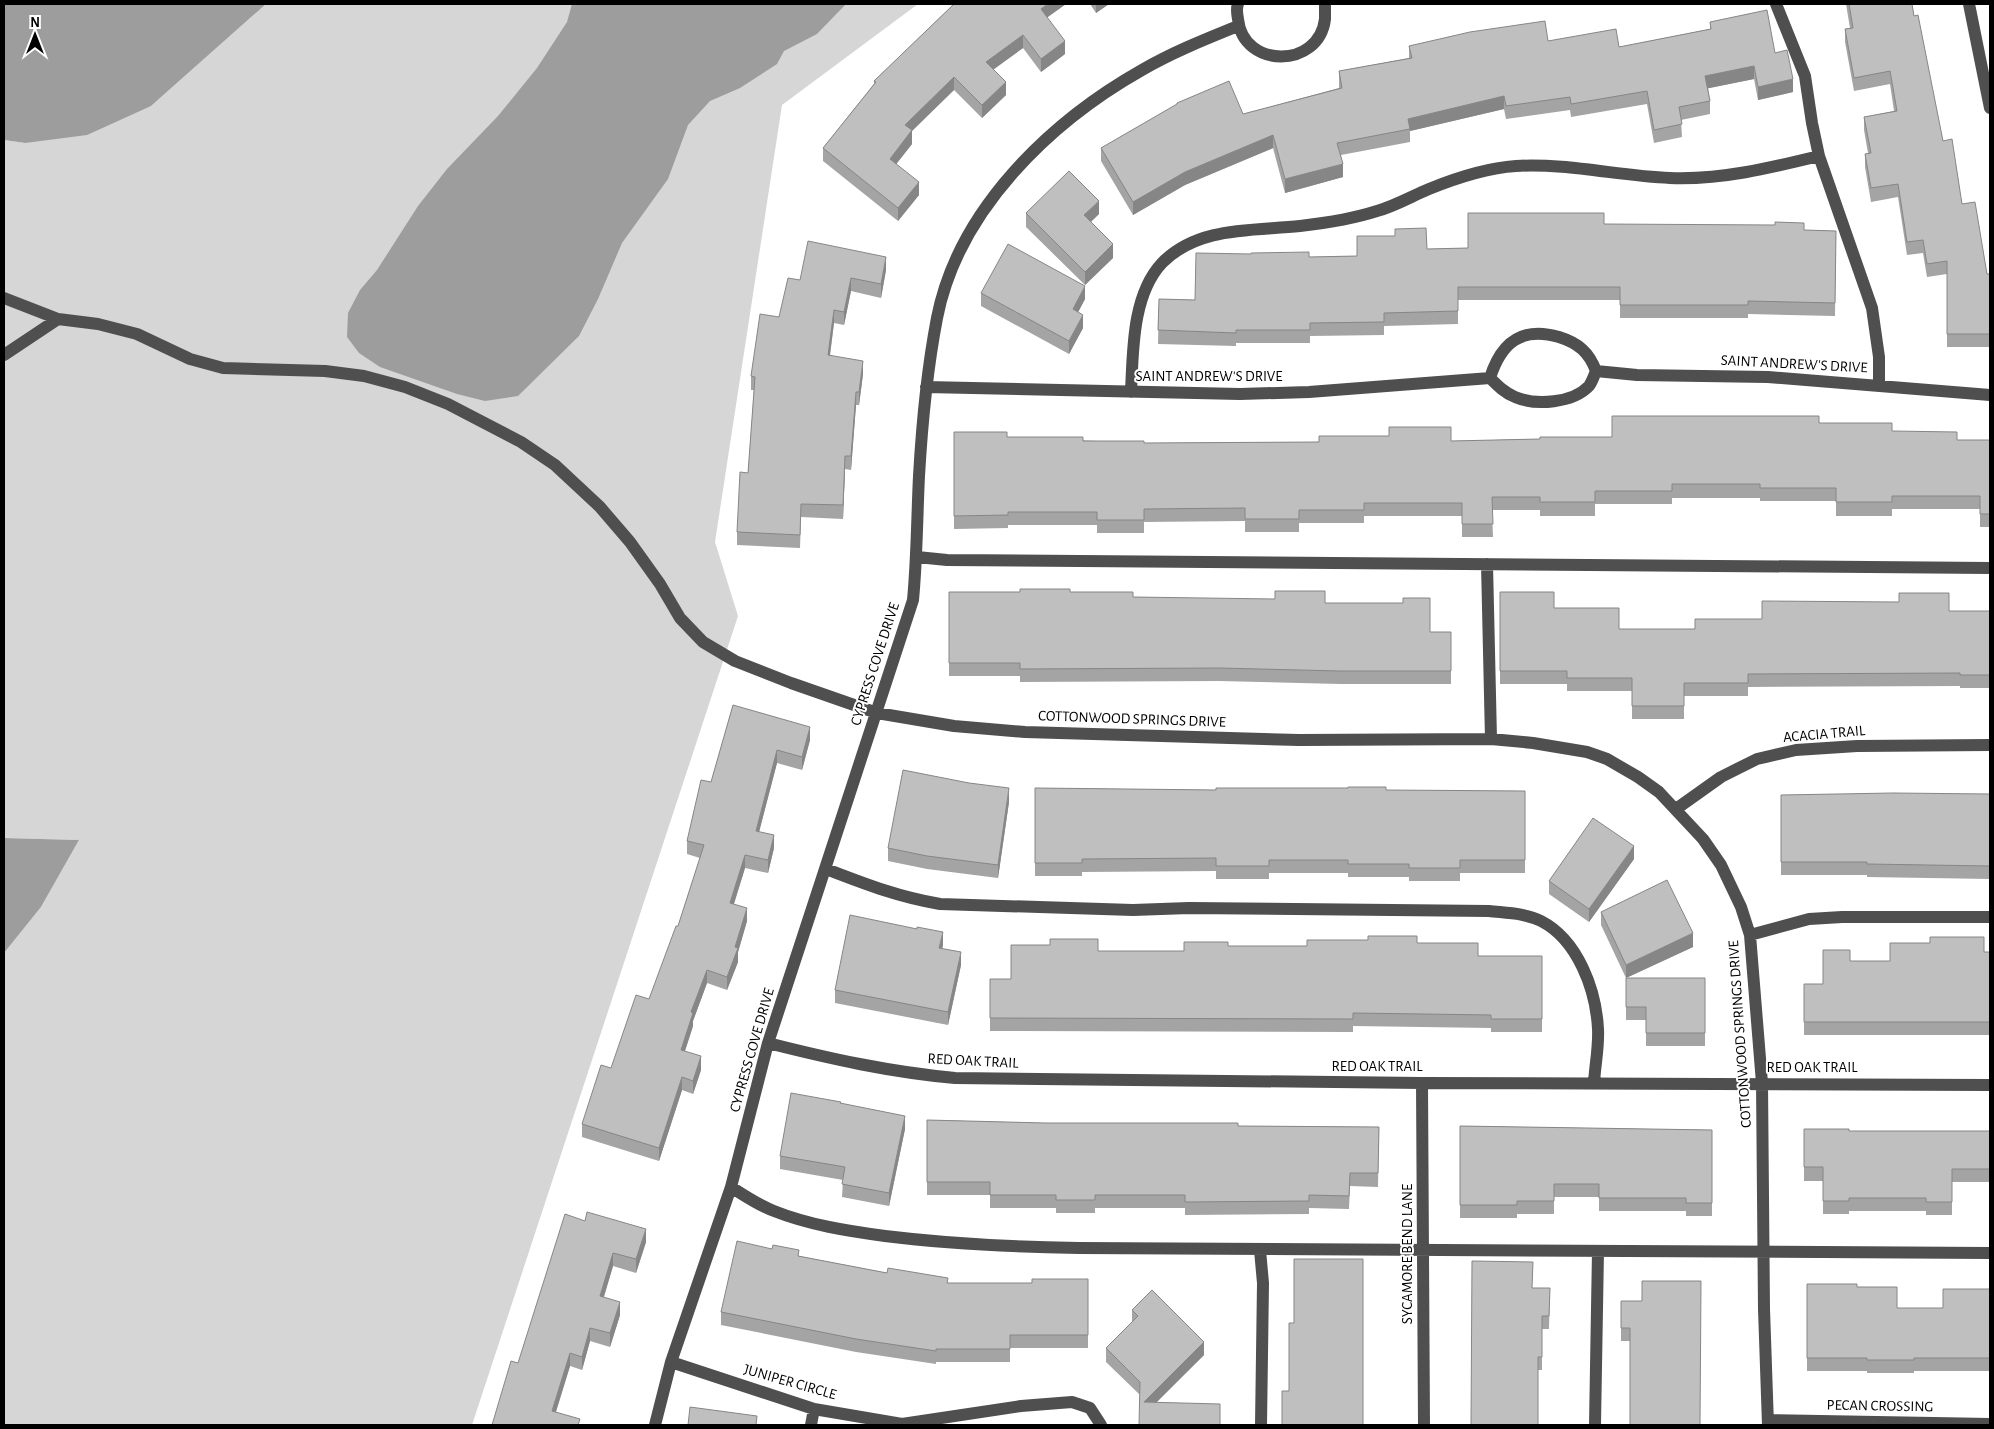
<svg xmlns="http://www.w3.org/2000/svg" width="1994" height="1429" font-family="'Alegreya Sans',sans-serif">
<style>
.green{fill:#d6d6d6}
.water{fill:#9d9d9d}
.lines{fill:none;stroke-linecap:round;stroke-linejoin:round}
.minor{stroke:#4f4f4f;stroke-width:12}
.wall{fill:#a4a4a4}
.shaded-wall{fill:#868686}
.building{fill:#bfbfbf;stroke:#868686}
.labels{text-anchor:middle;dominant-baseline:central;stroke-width:4;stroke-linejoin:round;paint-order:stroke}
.street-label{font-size:15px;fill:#000;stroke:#fff}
</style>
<rect width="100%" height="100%" fill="#fff"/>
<!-- green -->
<path class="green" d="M266,4H918L782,105L715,542L738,616L472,1425H4V953L41,907L79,840L4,838V140L25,143L151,106Z"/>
<!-- water -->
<path class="water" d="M4,4H266L151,106L87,135L25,143L4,140Z
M572,4H846L817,34L784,51L777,64L740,88L710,101L688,125L668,179L622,243L598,299L579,336L518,396L485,401L457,394L380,367L359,353L347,337L348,313L360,290L377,270L418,206L447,169L498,116L537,68L567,22Z
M4,838L79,840L41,907L4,953Z"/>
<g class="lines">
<!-- minor -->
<path class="minor" d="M1238,4C1236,9 1237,13 1238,19C1243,69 1319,69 1325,19C1325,14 1325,9 1325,4
M1776,4L1805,76L1812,123L1819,156L1872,308L1879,357V386
M1969,4L1990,108
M4,298L58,319L4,355
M58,319L98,324L137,334L190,359L223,368L325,371L364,376L405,387L448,404L521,442L555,465L600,507L630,542L660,584L680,618L703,642L735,661L791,683L877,713L954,726L1025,732L1299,740L1491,739L1533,743L1587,752L1607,759L1638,777L1659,792L1703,839L1721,865L1741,907L1750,935L1762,1083L1764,1309L1768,1425
M1596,371L1637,375L1768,377L1990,395
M926,387L1240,394L1309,392L1490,378C1498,386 1505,393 1515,397C1536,406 1573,403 1589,386C1592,382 1594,376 1596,371C1589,352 1578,343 1559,337C1521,326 1501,343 1490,378
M1131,392C1133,351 1132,295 1162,263C1198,226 1253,231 1300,226C1326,223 1352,219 1377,211C1395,206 1412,196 1429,189C1456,178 1486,168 1516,166C1567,163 1619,176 1670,178C1721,180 1770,168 1819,156
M917,557L947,560L1990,568
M1487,564L1491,739
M1676,809L1721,777L1757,759L1796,750L1857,746L1990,745
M826,869C865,884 898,897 940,904L1133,910L1189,908L1489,911C1506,913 1525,913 1541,921C1578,940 1596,990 1598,1029C1599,1047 1595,1065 1594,1083
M1750,935L1809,919L1842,917H1990
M768,1043C831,1059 890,1072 955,1078L1422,1083L1990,1085
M1422,1083L1424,1425
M731,1187C745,1196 758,1205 774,1211C809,1225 848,1231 885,1236C950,1244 1014,1247 1079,1248L1990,1253
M1260,1250L1263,1283L1261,1425
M671,1362L814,1409L902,1424L1021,1406L1072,1402L1090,1408L1101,1425
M1769,1420L1990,1424
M655,1425L671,1362L731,1187L768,1043L913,600C917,558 917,517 919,476C922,423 927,370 937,318C958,210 1050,122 1142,70C1173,52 1206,39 1238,26
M811,1425L814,1409
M1595,1425L1598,1251"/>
</g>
<!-- wall -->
<path class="wall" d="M954,4H1066L1047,17L1065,54L1041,72L1023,48L993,69L1006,95L982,118L954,90L912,130V144L896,164L919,195L898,221L823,161V148L874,84V81Z
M1090,4H1109L1096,13Z
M1846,4H1912L1914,16L1943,141L1962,204L1987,274H1990V347H1947V274L1927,277L1923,253L1907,255L1898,197L1871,202L1865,167V154L1868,153L1864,130V117L1894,111L1890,84L1854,91L1845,42V29L1850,28Z
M1710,22L1775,53L1793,92L1758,100L1754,79L1708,88L1710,101V114L1681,120L1682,137L1654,143L1647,104L1571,117L1570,110L1506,119L1504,109L1410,131V142L1341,155L1343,177L1285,193L1273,148L1185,185L1133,215L1101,161V148L1177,105V103L1243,114L1339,88V71L1409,58V46L1548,41L1619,47L1710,29Z
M1026,213L1099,214L1091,222L1113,258L1085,285L1026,227Z
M1604,224L1836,231L1835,316L1748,314V318H1620V300H1458V324L1384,326V335L1310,336V343H1236V346L1158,344L1159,299L1195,300L1309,257L1357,256L1427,249L1468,248Z
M886,270L881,298L851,291L844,325L834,323L830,356L863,374L859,405H856L851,470L845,469L843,519L801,517L800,548L737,545V532L748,473L754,390H751V376L779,317L800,280Z
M981,293L1085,299L1078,312L1083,328L1069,354L981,306Z
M1819,423L1892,431L1957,440H1990V527H1980V509H1892V516H1836V501H1760V498H1672V504H1595V516H1540V510H1492L1493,537H1462V516H1364V523H1299V532H1245V521L1144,522V533H1097V525H1008V528L954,529V432L1007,437L1144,443L1451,441L1540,439L1612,437Z
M949,592H1070L1133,597L1325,603L1430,632H1451V684H1340L1219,681L1020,682V676H949Z
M1500,592L1554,608L1619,629H1695L1762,619L1949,611H1990V688H1960V686L1748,687V696H1684V719H1632V691H1567V684H1500Z
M733,705L810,740L802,770L777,763L759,831L774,848L768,873L745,868L734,904L747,921L738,952V962L727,990L707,983L693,1021V1026L685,1051L701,1070L693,1094L682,1090L659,1161L582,1137V1124L649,999L678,926L700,858L687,854V841L711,782Z
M1035,788L1216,790L1525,791V873H1460V881H1409V877H1348V873H1269V879H1216V871L1082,872V876H1035Z
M1990,794V879L1867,877V875H1781V795Z
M1009,802L998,878L927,869L888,861V848Z
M1634,859L1589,922L1549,894V881Z
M1601,912L1693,947L1626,978L1601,925Z
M1417,943L1478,956H1542V1032H1491V1028L1353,1026V1032L990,1031V979H1011L1098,951H1184L1228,946H1307Z
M943,945L942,949L961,965L948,1025L835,1003V990Z
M1984,952H1990V1035H1804V984H1823L1850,961H1890Z
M1626,978H1705V1046H1646V1020H1626Z
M841,1103L905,1129L889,1206L842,1197L843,1180L780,1169V1156Z
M927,1120L1045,1123L1238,1126L1379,1127L1378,1187L1350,1186L1349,1209L1309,1208V1214L1185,1215V1208H1095V1213H1056V1208H990V1195H927Z
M1460,1126L1712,1130V1216H1686V1211H1599V1197H1554V1214H1517V1218H1460Z
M1804,1129L1849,1131H1990V1182H1952V1215H1926V1211H1849V1214H1823V1181H1804Z
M585,1221L646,1242L636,1273L613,1266L604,1297L620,1315L610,1347L590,1341L582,1370L570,1366L556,1412L580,1425H492L518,1363Z
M772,1249L799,1256L887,1273L948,1283H1032L1088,1279V1348H1010V1362H936V1364L856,1352L721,1325V1312Z
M1701,1281L1630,1341H1621V1301H1642Z
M1807,1284L1857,1287L1897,1308H1943L1990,1289V1371H1914V1373H1867V1371H1807Z
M1533,1288H1550L1549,1329H1542V1370H1538Z
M1132,1310L1204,1355L1156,1402L1139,1394L1106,1362V1348L1132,1322Z"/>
<!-- shaded-wall -->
<path class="shaded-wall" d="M1048,4H1066L1041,22V9Z
M1096,4H1109L1096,13Z
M1023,35V48L986,75V62Z
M1065,41V54L1041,72V59Z
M1754,66V79L1705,89V76Z
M954,77V90L905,138V125Z
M1793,79V92L1758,100V87Z
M1006,82V95L982,118V105Z
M1504,96V109L1410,131L1408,119Z
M912,130V144L890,172V159Z
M1273,135V148L1185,185L1133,215V202L1185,172Z
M1343,164V177L1285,193V179Z
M919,182V195L898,221V208Z
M1099,201V214L1084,228V215Z
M1113,244V258L1085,285V272Z
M886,257V270L881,298V284Z
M851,278V291L844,325V312Z
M1085,286V299L1073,322V309Z
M834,310V323L828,368V355Z
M1083,315V328L1069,354V341Z
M863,361V374L859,405V392Z
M856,392V405L851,470V456Z
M845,456V469L843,519V505Z
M810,727V740L802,770V757Z
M777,750V763L756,844V831Z
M1009,788V802L998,878V865Z
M774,835V848L768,873V860Z
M1634,846V859L1589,922V909Z
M745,855V868L730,916V903Z
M747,908V921L738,952V962L727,990V977L735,947Z
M943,932V945L939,961V948Z
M1693,933V947L1626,978V965Z
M961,952V965L948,1025V1012Z
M707,970V983L693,1021V1026L681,1063V1050L691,1012Z
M701,1056V1070L693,1094V1081Z
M682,1077V1090L659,1161V1148Z
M905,1116V1129L889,1206V1193Z
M646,1229V1242L636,1273V1259Z
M613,1253V1266L600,1309V1296Z
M620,1302V1315L610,1347V1333Z
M590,1328V1341L582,1370V1357Z
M1204,1342V1355L1144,1415V1402Z
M570,1353V1366L552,1424V1411Z"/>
<!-- building -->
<path class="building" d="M954,4H1048L1041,9L1065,41L1041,59L1023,35L986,62L1006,82L982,105L954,77L905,125L912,130L890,159L919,182L898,208L823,148L876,82L874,81Z
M1849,4H1912L1914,16L1918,15L1943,141L1952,139L1962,204L1975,202L1987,274H1990V334H1947V261L1927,264L1923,240L1907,242L1898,184L1871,188L1865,154L1871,153L1864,117L1897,111L1890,71L1854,78L1845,29L1853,28Z
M1767,10L1775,53L1787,50L1793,79L1758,87L1754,66L1705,76L1710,101L1679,107L1682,124L1654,130L1647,91L1571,104L1570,97L1506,106L1504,96L1408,119L1410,129L1337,143L1343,164L1285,179L1273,135L1185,172L1133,202L1101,148L1177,104V103L1229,81L1243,114L1342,88L1339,71L1412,58L1409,46L1470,32L1545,21L1548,41L1616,29L1619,47L1711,29L1710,22Z
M1069,171L1099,201L1084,215L1113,244L1085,272L1026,213Z
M1468,213H1604V224L1775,225V222L1804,223V230L1836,231L1835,303L1748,301V305H1620V287H1458V311L1384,313V322L1310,323V330H1236V333L1158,330L1159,299L1195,300L1196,253L1251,254V253L1309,252V257L1357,256V236H1395V229L1426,228L1427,249L1468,248Z
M808,241L886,257L881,284L851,278L844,312L834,310L828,355L863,361L859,392H856L851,456H845L843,505L801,504L800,535L737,532L740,472L748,473L755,377L751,376L760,314L779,317L788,278L800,280Z
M1008,244L1085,286L1073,309L1083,315L1069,341L981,293Z
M1612,416H1819V423H1892V431L1957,432V440H1990V514H1980V496H1892V502H1836V488H1760V484H1672V491H1595V502H1540V497H1492L1493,524H1462V503H1364V510H1299V519H1245V508L1144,509V520H1097V512H1008V515L954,516V432H1007V437H1083V441H1144V443L1319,442V436H1389V427H1451V441L1540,439V437H1612Z
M1020,589H1070V592H1133V597L1275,599V591H1325V603H1403V598H1430V632H1451V671H1340L1219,668L1020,669V663H949V592H1020Z
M1500,592H1554V608H1619V629H1695V619H1762V601L1899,602V593H1949V611H1990V675H1960V673L1748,674V683H1684V706H1632V678H1567V671H1500Z
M733,705L810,727L802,757L777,750L756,831L774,835L768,860L745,855L730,903L747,908L735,947L738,948L727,977L707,970L691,1012L693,1013L681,1050L701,1056L693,1081L682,1077L659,1148L582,1124L601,1065L611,1068L636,995L649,999L676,926H678L704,845L687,841L701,780L711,782Z
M903,770L969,783L1009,788L998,865L927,856L888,848Z
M1348,787H1386V790L1525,791V860H1460V868H1409V864H1348V860H1269V866H1216V858L1082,859V863H1035V788L1216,790V788H1348Z
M1893,793L1990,794V866L1867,864V862H1781V795Z
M1593,818L1634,846L1589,909L1549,881Z
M1667,880L1693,933L1626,965L1601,912Z
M850,915L917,929V927L943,932L939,948L961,952L948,1012L835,990Z
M1368,936H1417V943H1478V956H1542V1019H1491V1015L1353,1013V1019L990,1018V979H1011V945H1050V939H1098V951H1184V942H1228V946H1307V940H1368Z
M1930,937H1984V952H1990V1022H1804V984H1823V950H1850V961H1890V943H1930Z
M1626,978H1705V1033H1646V1007H1626Z
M791,1093L841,1102L840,1103L905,1116L889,1193L842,1184L845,1167L780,1156Z
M927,1120L1045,1123H1238V1126L1379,1127L1378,1173H1350L1349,1196L1309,1195V1201L1185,1202V1195H1095V1200H1056V1195H990V1182H927Z
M1460,1126L1712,1130V1203H1686V1198H1599V1184H1554V1201H1517V1205H1460Z
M1804,1129H1849V1131H1990V1169H1952V1202H1926V1198H1849V1201H1823V1167H1804Z
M587,1212L646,1229L636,1259L613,1253L600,1296L620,1302L610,1333L590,1328L582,1357L570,1353L552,1411L580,1419L578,1425H492L511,1361L518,1363L565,1214L585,1221Z
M737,1241L772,1249L773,1245L799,1250L798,1256L887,1273L888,1268L948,1278L947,1283H1032V1279H1088V1335H1010V1349H936V1351L856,1339L721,1312Z
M1294,1259H1363V1425H1282V1391H1289V1323H1294Z
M1472,1261L1533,1262L1532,1288H1550L1549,1316H1542V1357H1538V1425H1471Z
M1642,1281H1701L1700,1425H1630V1328H1621V1301H1642Z
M1807,1284H1857V1287H1897V1308H1943V1289H1990V1358H1914V1360H1867V1358H1807Z
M1152,1290L1204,1342L1144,1402L1220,1404V1425H1139L1140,1382L1106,1348L1138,1316L1132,1310Z
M690,1407L757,1416L756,1425H688Z"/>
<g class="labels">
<!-- street labels -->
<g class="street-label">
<text transform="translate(1794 364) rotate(3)">SAINT ANDREW'S DRIVE</text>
<text x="1209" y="376">SAINT ANDREW'S DRIVE</text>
<text transform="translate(875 664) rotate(-72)">CYPRESS COVE DRIVE</text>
<text transform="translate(1132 719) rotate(2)">COTTONWOOD SPRINGS DRIVE</text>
<text transform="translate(1824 734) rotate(-5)">ACACIA TRAIL</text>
<text transform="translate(1740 1034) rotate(-94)">COTTONWOOD SPRINGS DRIVE</text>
<text transform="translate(752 1050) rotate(-74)">CYPRESS COVE DRIVE</text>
<text transform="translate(973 1061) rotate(3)">RED OAK TRAIL</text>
<text x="1377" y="1066">RED OAK TRAIL</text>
<text x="1812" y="1067">RED OAK TRAIL</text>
<text transform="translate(1407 1254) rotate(-90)">SYCAMORE BEND LANE</text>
<text transform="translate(790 1382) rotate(16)">JUNIPER CIRCLE</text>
<text transform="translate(1880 1406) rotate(1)">PECAN CROSSING</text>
</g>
</g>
<!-- border -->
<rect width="1994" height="1429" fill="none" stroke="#000000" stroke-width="10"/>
<!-- north arrow -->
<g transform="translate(35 35)" stroke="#ffffff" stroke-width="4" paint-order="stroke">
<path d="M0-4L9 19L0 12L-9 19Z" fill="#000000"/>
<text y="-8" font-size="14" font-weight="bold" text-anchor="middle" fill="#000000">N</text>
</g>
</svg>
